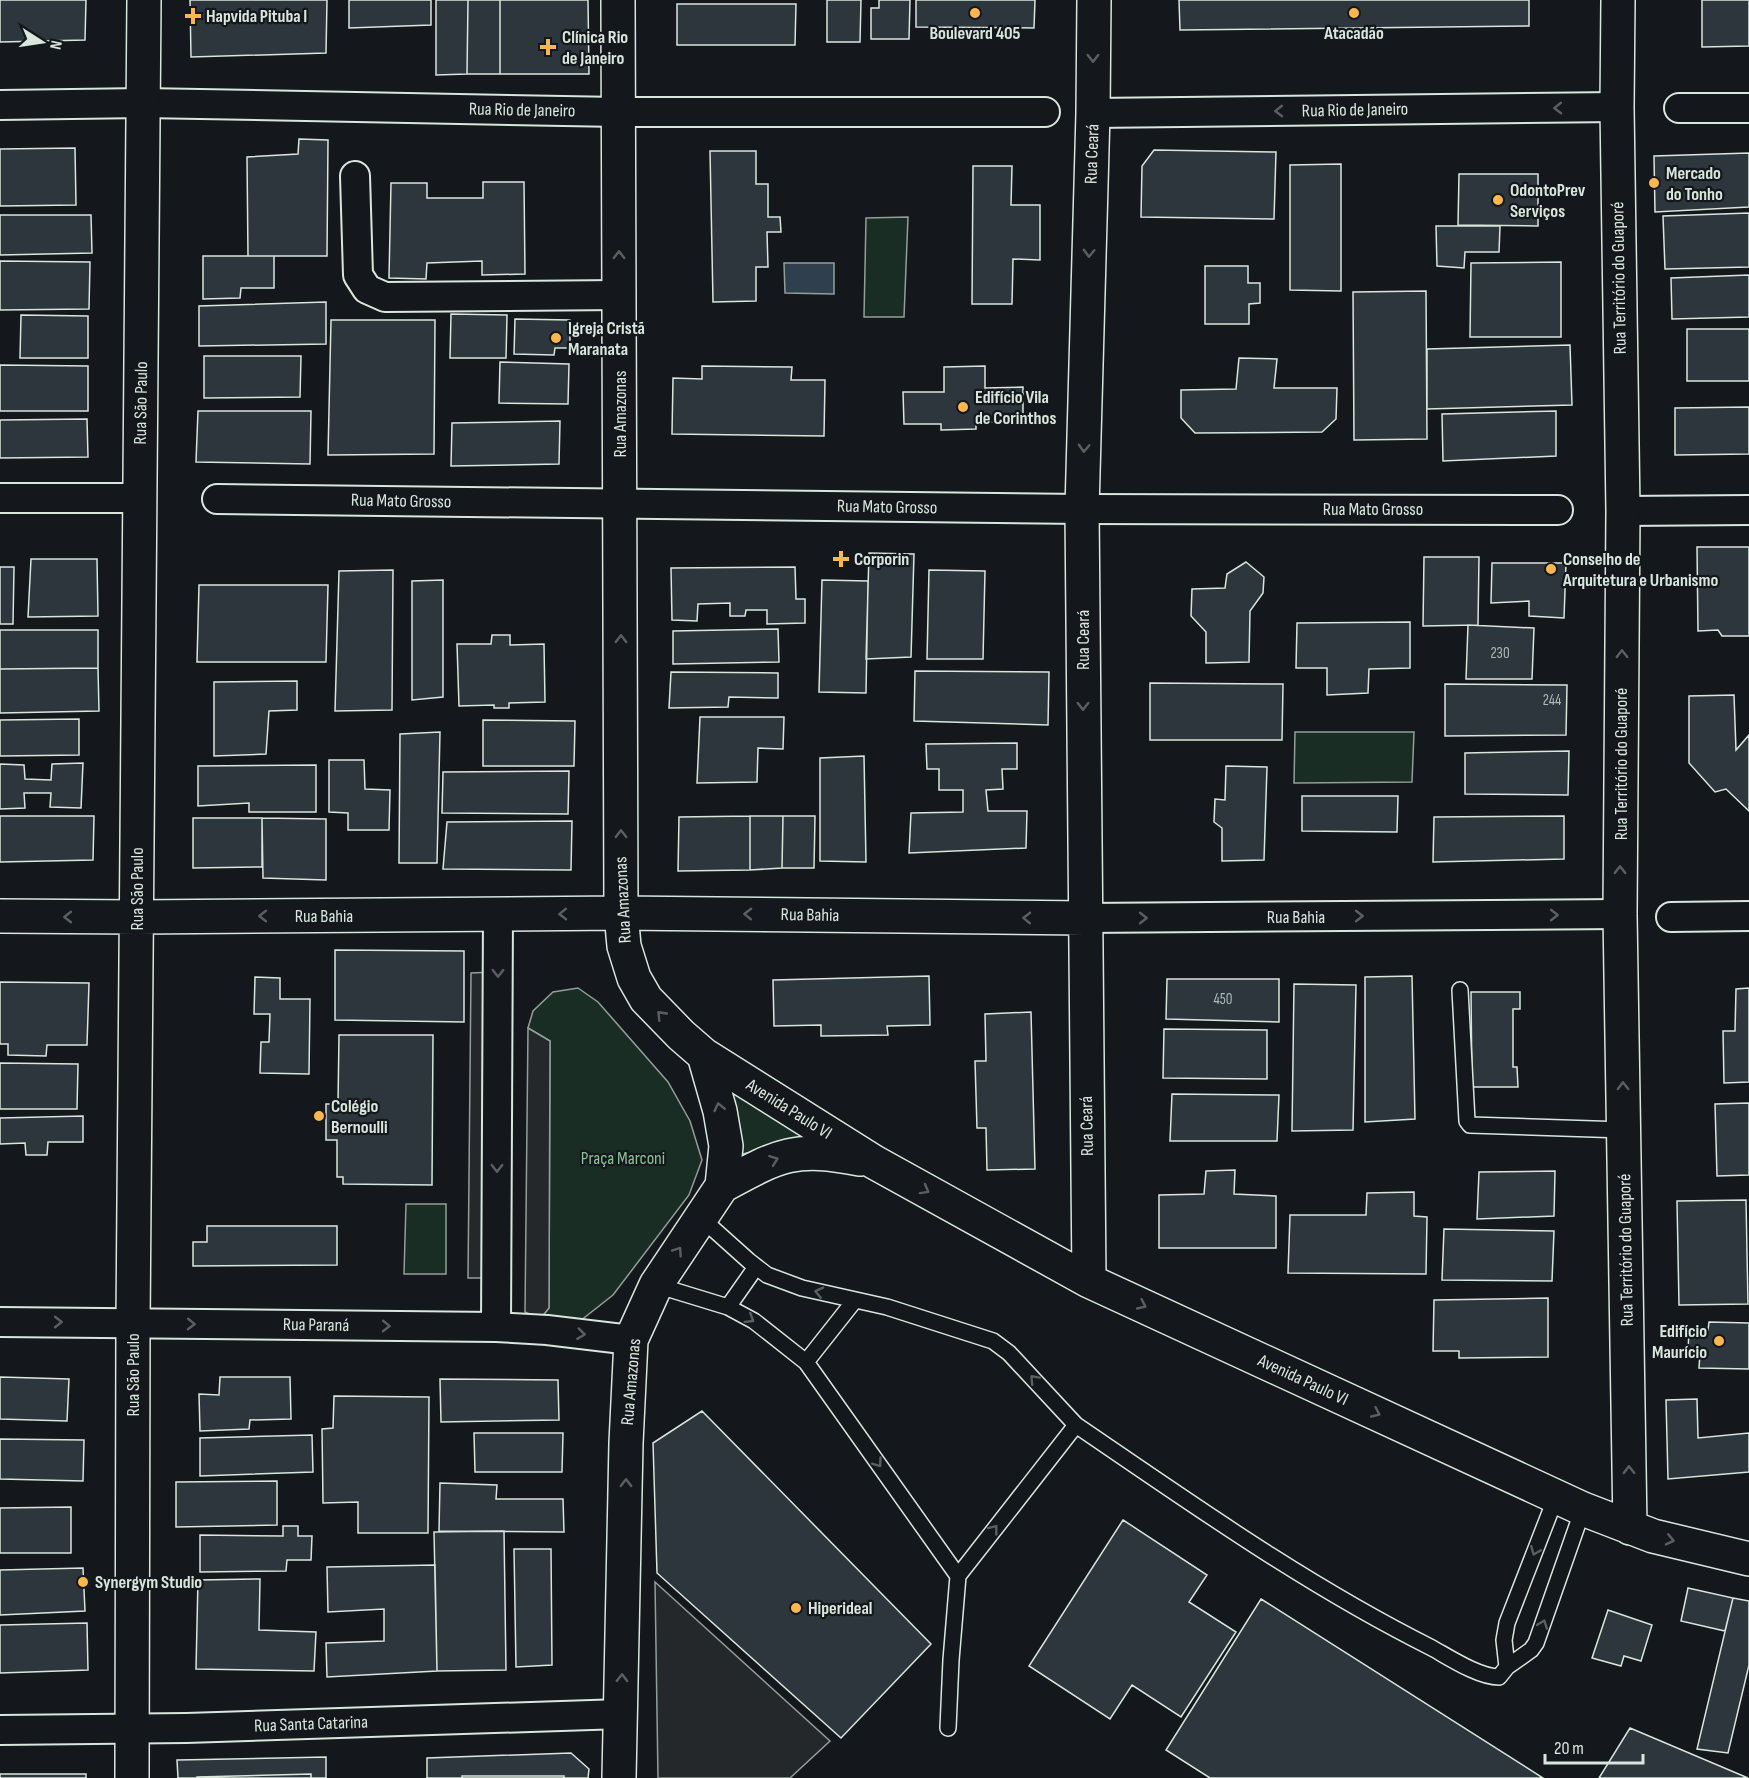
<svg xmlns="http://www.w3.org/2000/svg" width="1749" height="1778" font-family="'Sofia Sans Condensed',sans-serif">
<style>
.green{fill:#1a2d24;stroke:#939e99;stroke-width:1.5}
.parking{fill:#24282b;stroke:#939e99;stroke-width:1.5}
.water{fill:#2f3f4d;stroke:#939e99;stroke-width:1.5}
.building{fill:#2c363c;stroke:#d8e6dc;stroke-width:1.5}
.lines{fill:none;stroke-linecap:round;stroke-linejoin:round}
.lane-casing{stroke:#d8e6dc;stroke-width:18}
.street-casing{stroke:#d8e6dc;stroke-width:32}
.secondary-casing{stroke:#d8e6dc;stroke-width:36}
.lane{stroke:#14181c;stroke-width:15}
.street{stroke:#14181c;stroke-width:28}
.secondary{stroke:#14181c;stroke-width:33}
.oneway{stroke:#59605f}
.poi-dot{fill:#ffb74d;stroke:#14181c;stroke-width:2}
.labels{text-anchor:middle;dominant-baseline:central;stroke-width:4.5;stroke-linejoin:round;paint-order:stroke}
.number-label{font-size:15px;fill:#adbab4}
.poi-label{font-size:18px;font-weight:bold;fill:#d8e6dc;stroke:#14181c;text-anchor:start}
.street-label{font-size:18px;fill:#d8e6dc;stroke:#14181c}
.park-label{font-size:18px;fill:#8ac095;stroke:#14181c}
</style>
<rect width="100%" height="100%" fill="#14181c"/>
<!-- green -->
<path class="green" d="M908,217L904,317H864L866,218Z
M1295,732H1414L1412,782L1294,783Z
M578,988L598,1002L668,1082L690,1121L702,1160L689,1195L613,1295L580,1321L540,1319L549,1308L550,1041L528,1028L533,1011L553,992Z
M722,1078L813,1139L742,1154Z
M406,1204H446V1274H404Z"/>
<!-- parking -->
<path class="parking" d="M493,972L490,1278H468L471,973Z
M528,1028L550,1041L549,1308L540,1319L525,1312Z
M655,1582L830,1741L790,1778H658Z"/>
<!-- water -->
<path class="water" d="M784,263H834V294L785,293Z"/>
<!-- building -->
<path class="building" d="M0,0H86L85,40L0,42Z
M190,0H327L326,53L191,57Z
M349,0H431V25L349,28Z
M436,0H468L467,74L436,75Z
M468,0H500V74H467Z
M500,0H588L589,74H500Z
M827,0H861L860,42H827Z
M879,0H910L909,39H871V8H879Z
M916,0H1035L1034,28L916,27Z
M1179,0H1529V26L1180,30Z
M1702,0H1749V46L1702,47Z
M677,4H796L795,45H677Z
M299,139L328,140L327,256H248L247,157L298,154Z
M75,148L76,205L0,206V149Z
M1154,150L1276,152L1274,219L1141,217L1142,166Z
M710,151H756V184H768V217H780L781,232H767L768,267H756V301L713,302Z
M1749,153V207L1655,212L1654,156Z
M1341,164V291L1290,290V165Z
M973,166H1012L1011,205H1040V260L1013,259L1012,304H972Z
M1459,174H1538V226L1458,225Z
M483,182H524L525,274L482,275V261L427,263L426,279L389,278L391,183H427V198H483Z
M1749,213V267L1665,269L1663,216Z
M0,215H91L92,253L0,255Z
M1436,226H1500L1499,252H1465L1464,268L1437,266Z
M203,256H274V288H241L240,298L203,299Z
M0,261L90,262L89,309L0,310Z
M1561,262V337H1470L1471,263Z
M1205,266H1248V283H1260V303L1249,304V324H1205Z
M1749,275V317L1672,319L1671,278Z
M1426,291L1427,439L1354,440L1353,292Z
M326,302V344L199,346V306Z
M451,314L507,315L506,358H450Z
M21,315L88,316V358H20Z
M515,319L570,320V348H555L554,355L514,354Z
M331,320H435L434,454L328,455Z
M1687,329H1749V381H1687Z
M1570,345L1572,405L1427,409V349Z
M204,356H301L300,397L204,398Z
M1239,358L1277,359L1274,388H1337L1336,419L1322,432L1195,433L1181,418V390L1236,389Z
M500,362L569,364L568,404L499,403Z
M0,365L88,366V411H0Z
M702,366L792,367L791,380H825L824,436L672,434L673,378L702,379Z
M985,366V388L1023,387V422H976V429L941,430V424H904L903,392H944V367Z
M1749,407V454L1675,455V408Z
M198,411H311L310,464L196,462Z
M1556,411V456L1443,461L1442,414Z
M87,419L88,457L0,458V420Z
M560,421L559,464L451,466L452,423Z
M1697,547H1749V636H1722L1718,630L1698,631Z
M869,553L914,554L911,657L866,659Z
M1424,557H1479L1478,625L1423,626Z
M31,559H97L98,616L28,617Z
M1246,562L1264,577L1263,593L1250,611L1249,662L1206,663V632L1191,616L1192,589L1225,588L1227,574Z
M1492,563H1566L1564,618L1529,616V601L1491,603Z
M0,567H14L13,624H0Z
M795,567L796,599H805V623L767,624V610H746L745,616H730V603L698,604L697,621L672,620L671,568Z
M393,570L392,710L335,711L339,571Z
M929,570L985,571L983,659H927Z
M443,580V697L412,700V581Z
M822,580L868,581L866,693L819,692Z
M199,585H328L326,662H197Z
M1410,622V668L1369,669L1368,693L1327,695V668H1296L1297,623Z
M1468,625L1534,628L1532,679H1466Z
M778,629L779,662L673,664V631Z
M0,630H98V668L0,669Z
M492,635H510V645L544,644L545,702L509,703V708H494V705L459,706L457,644H491Z
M98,668L99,711L0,713V669Z
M915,671L1049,672L1048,725L914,721Z
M671,672L778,673V698L729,697L728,707L669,708Z
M297,681V710L269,711L266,754L214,756V682Z
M1150,683L1283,684L1282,740H1150Z
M1445,684L1567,685L1566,735L1445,736Z
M1734,695L1736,750L1749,735V811L1726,789L1715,792L1689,763V696Z
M700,717H784L783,749L758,748L757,782L697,783Z
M79,719V755L0,756V720Z
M483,720L575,721L574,766H483Z
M440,732L437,863H399L400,734Z
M1017,743V769H1002L1003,789L986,790L988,811H1027L1026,848L909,853L911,813L963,812V790H939V769H927L926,744Z
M1569,751L1568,795L1465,794V753Z
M864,756L866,862L820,861V758Z
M329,760H364L365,789L390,790L389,830H348V813L329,812Z
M83,763L81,808L50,807L51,793H24L25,808L0,809V764L24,765L25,779L51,780L52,764Z
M316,765V812H249V803L198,806V766Z
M1226,766L1267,767L1264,860L1222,861V828L1214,822L1215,799L1225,800Z
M569,771L568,814L442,813L443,772Z
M1302,796H1398L1397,832L1302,831Z
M0,816H94L93,860L0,862Z
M750,816H783L782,868L750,870Z
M750,816V870L678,871L679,817Z
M783,816H815L814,868H782Z
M1564,816V859L1433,862L1434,817Z
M193,818H262V867L193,868Z
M262,818L326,819V880L263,878Z
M572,821L571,870L443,869L447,822Z
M335,950L464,951V1022L335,1020Z
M929,976L930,1025L887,1026L888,1035L821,1036V1025L774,1026L773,980Z
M1412,976L1415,1119L1365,1122V977Z
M255,977L280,978V999H310L309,1074L260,1073L261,1042H269L270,1014H254Z
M1167,979H1279V1022L1166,1019Z
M0,982L89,983L87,1045H47L46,1056L8,1055V1044H0Z
M1294,984L1356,985L1353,1130L1292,1131Z
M1749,988V1082L1724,1083L1723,1031H1735L1736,989Z
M1471,992H1520V1009H1513V1067H1517L1518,1087H1472Z
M1031,1012L1035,1169L987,1170L986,1128H977L975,1061H986L985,1014Z
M1164,1029L1267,1030V1079L1163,1078Z
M339,1035H433L432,1185L343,1184V1177H337V1140H326V1104H338Z
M0,1063L78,1064L77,1109H0Z
M1172,1094L1279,1095L1277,1141H1170Z
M1749,1103V1175L1717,1176L1715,1104Z
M83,1116V1142H48L47,1155H26L25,1143L0,1144V1118Z
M1235,1170L1234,1194L1276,1196V1248H1159V1195L1204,1194L1206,1171Z
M1555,1171L1554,1216L1477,1219L1479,1172Z
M1414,1192V1216L1427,1217L1426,1274L1288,1273L1290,1215H1366L1367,1193Z
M1746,1200L1748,1304L1679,1305L1677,1201Z
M207,1226H337V1265L193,1266V1242H207Z
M1444,1229L1554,1231L1552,1281L1442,1280Z
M1548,1298V1357L1459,1358V1351H1433L1434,1300Z
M1709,1322L1749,1323V1369L1699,1368L1700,1353L1688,1352L1689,1329L1708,1330Z
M0,1377L69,1379L67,1421L0,1419Z
M220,1377H290L291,1419L250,1420L249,1429L200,1431L199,1394L219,1395Z
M440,1379L558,1380L559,1420L441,1422Z
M334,1396L429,1397L428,1533H358V1502L323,1503L322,1429L333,1428Z
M1697,1399L1698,1438L1749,1433V1472L1668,1479L1666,1400Z
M702,1411L931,1644L841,1738L657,1573L653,1443Z
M474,1433H563L562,1472H475Z
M312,1435L313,1472L200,1476V1438Z
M0,1439L84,1440L83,1481L0,1479Z
M277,1481V1525L176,1527V1482Z
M440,1483L497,1485L496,1499H563L564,1532L439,1531Z
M71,1507V1553H0V1508Z
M1123,1520L1207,1575L1189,1602L1236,1632L1181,1717L1132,1685L1110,1719L1029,1666Z
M283,1526H298V1536H312L311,1560H287L286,1571L200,1572V1535L283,1536Z
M504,1531L506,1670L437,1671L434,1532Z
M514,1549H551L552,1665L516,1667Z
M435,1565L437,1671L327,1677L326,1643L384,1641V1609L328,1612L327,1567Z
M83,1568L85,1611L0,1615V1570Z
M260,1579L259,1630L316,1632L314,1671L196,1669L198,1580Z
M1688,1588L1733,1598L1725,1631L1681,1621Z
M1733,1598L1749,1601V1665L1728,1753L1697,1749Z
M1261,1599L1543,1778H1210L1166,1750Z
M1608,1610L1652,1625L1641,1661L1624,1656L1621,1666L1592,1658Z
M87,1623L88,1670L0,1673V1625Z
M1630,1728L1748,1778H1599Z
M571,1753L589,1769L588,1778H427V1758Z
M326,1757V1778H178L177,1760Z
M0,1774H86V1778H0Z
M311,1774V1778H197V1777Z
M462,1776H564V1778H462Z"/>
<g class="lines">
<defs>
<path id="lane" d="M1460,990L1467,1121L1470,1125L1624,1130
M701,1218L749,1261L767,1275L802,1288L887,1307L993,1341L1009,1353L1076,1425L958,1576L951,1660L948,1728
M656,1285L728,1307L754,1321L806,1362L958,1576
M728,1307L756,1267
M806,1362L855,1300
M1076,1425C1192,1504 1306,1585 1432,1648C1450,1658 1479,1677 1499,1677L1507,1667L1531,1650L1536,1643L1583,1509
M1507,1667L1504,1640L1507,1623L1556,1497"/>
<path id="street" d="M0,105L144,103L619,112H1045
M1679,108H1749
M1093,113L1617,107
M355,176L358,275L367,289L385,297L619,295
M0,498H141
M217,499L1082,509L1558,510
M1623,511L1749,510
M1671,917L1749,916
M1085,918L1620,914
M0,1322L496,1327L547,1330L631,1340
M496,1327L498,915
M0,1730L186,1728L622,1714"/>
<path id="secondary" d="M618,0L621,913L624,946L634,978L646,999L681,1035L704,1055L874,1162L1089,1281L1583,1509L1653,1536L1749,1559
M1618,0L1617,107L1623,511L1620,914L1630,1528
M0,916L137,917L621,913L1085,918
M722,1186C779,1155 794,1146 860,1159
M1089,1281L1082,509L1093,113L1094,0
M132,1778L133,1323L144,0
M619,1778L626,1443L631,1340L656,1285L722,1186L726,1146L720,1111L704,1055"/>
</defs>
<!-- lane casing -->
<use href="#lane" class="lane-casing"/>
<!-- street casing -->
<use href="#street" class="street-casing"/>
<!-- secondary casing -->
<use href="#secondary" class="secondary-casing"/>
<!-- lane -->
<use href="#lane" class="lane"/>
<!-- street -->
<use href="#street" class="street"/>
<!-- secondary -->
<use href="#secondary" class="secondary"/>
</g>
<!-- one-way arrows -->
<defs><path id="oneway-chevron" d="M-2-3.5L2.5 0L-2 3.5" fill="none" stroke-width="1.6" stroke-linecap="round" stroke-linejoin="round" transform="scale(1.5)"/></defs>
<g class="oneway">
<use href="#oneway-chevron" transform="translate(1093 58) rotate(90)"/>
<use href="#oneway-chevron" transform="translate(1558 108) rotate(179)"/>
<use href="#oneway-chevron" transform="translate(1279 111) rotate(179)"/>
<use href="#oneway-chevron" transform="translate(1089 253) rotate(92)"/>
<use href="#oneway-chevron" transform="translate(619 255) rotate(-90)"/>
<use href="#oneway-chevron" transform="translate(1084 448) rotate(92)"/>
<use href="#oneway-chevron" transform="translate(621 639) rotate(-90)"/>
<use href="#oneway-chevron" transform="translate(1622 654) rotate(-90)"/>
<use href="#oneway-chevron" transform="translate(1083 706) rotate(90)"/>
<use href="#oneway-chevron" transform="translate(621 834) rotate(-90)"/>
<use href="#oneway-chevron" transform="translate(1620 870) rotate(-90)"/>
<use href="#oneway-chevron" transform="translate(563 914) rotate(179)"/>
<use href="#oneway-chevron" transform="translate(748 914) rotate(-179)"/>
<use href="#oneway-chevron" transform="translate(1554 915)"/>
<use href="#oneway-chevron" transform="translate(263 916) rotate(180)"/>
<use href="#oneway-chevron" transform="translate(1359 916)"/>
<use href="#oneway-chevron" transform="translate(68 917) rotate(-180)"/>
<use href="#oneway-chevron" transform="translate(1027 918) rotate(-179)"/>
<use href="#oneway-chevron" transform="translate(1143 918)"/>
<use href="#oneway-chevron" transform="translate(498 973) rotate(90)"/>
<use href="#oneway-chevron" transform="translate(661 1015) rotate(-134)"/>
<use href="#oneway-chevron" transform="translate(1623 1086) rotate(-91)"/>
<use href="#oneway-chevron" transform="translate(719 1107) rotate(-103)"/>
<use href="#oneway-chevron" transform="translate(774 1160) rotate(-20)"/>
<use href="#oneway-chevron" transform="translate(497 1168) rotate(90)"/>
<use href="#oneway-chevron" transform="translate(925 1190) rotate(29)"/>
<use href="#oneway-chevron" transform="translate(678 1251) rotate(-56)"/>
<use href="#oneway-chevron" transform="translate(819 1292) rotate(-167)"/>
<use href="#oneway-chevron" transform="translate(1142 1305) rotate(25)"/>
<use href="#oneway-chevron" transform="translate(750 1319) rotate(32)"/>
<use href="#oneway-chevron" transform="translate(58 1322)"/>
<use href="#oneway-chevron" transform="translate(191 1324) rotate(1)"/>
<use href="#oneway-chevron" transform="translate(386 1326) rotate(1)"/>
<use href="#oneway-chevron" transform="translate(581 1334) rotate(7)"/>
<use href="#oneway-chevron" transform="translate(1034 1379) rotate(-133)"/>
<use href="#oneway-chevron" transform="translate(1376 1413) rotate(25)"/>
<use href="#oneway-chevron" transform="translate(878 1463) rotate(54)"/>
<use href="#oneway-chevron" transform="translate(1629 1470) rotate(-91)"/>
<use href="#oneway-chevron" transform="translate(626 1483) rotate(-89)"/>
<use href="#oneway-chevron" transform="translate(994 1529) rotate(-52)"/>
<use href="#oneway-chevron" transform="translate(1670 1540) rotate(13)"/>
<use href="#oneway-chevron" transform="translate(1535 1551) rotate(112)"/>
<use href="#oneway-chevron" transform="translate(1543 1624) rotate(-70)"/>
<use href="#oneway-chevron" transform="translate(622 1678) rotate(-89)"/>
</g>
<!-- markers -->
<g class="poi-dot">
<circle cx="975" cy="13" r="6"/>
<circle cx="1354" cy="13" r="6"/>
<path d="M190 7h6v6h6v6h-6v6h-6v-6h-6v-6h6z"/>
<path d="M545 38h6v6h6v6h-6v6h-6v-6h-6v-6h6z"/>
<circle cx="1654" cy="183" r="6"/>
<circle cx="1498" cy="200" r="6"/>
<circle cx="556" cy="338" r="6"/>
<circle cx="963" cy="407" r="6"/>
<path d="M838 550h6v6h6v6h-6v6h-6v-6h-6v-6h6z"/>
<circle cx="1551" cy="569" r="6"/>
<circle cx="319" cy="1116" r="6"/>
<circle cx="1719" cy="1341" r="6"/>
<circle cx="83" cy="1582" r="6"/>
<circle cx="796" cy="1608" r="6"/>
</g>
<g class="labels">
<!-- number labels -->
<g class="number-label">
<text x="1500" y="653">230</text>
<text x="1552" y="700">244</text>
<text x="1223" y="999">450</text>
</g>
<!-- poi labels -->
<g class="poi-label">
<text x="206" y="16">Hapvida Pituba I</text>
<text x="975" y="33" text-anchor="middle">Boulevard 405</text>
<text x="1354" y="33" text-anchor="middle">Atacadão</text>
<text x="562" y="37">Clínica Rio<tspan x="562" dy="21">de Janeiro</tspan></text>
<text x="1666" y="173">Mercado<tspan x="1666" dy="21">do Tonho</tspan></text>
<text x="1510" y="190">OdontoPrev<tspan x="1510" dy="21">Serviços</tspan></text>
<text x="568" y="328">Igreja Cristã<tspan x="568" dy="21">Maranata</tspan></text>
<text x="975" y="397">Edifício Vila<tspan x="975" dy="21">de Corinthos</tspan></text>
<text x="854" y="559">Corporin</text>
<text x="1563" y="559">Conselho de<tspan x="1563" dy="21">Arquitetura e Urbanismo</tspan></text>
<text x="331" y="1106">Colégio<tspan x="331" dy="21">Bernoulli</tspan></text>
<text x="1707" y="1331" text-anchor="end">Edifício<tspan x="1707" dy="21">Maurício</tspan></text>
<text x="95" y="1582">Synergym Studio</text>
<text x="808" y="1608">Hiperideal</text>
</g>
<!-- street labels -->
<g class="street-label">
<text transform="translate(522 110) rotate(1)">Rua Rio de Janeiro</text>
<text transform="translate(1355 110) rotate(-1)">Rua Rio de Janeiro</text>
<text transform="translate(1092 154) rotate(-88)">Rua Ceará</text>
<text transform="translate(1619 278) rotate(-91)">Rua Território do Guaporé</text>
<text transform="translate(141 403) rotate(-89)">Rua São Paulo</text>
<text transform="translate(620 414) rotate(-90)">Rua Amazonas</text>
<text transform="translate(401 501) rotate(1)">Rua Mato Grosso</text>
<text transform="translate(887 507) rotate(1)">Rua Mato Grosso</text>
<text x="1373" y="509">Rua Mato Grosso</text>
<text transform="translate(1083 640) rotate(-90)">Rua Ceará</text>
<text transform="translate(1621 764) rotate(-90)">Rua Território do Guaporé</text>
<text transform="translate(137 889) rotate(-90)">Rua São Paulo</text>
<text transform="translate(623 900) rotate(-93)">Rua Amazonas</text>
<text transform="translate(810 915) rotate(1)">Rua Bahia</text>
<text x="324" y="916">Rua Bahia</text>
<text x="1296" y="917">Rua Bahia</text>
<text transform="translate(789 1109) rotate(32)">Avenida Paulo VI</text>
<text transform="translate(1087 1126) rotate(-91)">Rua Ceará</text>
<text transform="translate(1626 1250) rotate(-91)">Rua Território do Guaporé</text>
<text transform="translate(316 1325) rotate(1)">Rua Paraná</text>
<text transform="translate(133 1375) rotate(-90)">Rua São Paulo</text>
<text transform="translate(1303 1380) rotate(25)">Avenida Paulo VI</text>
<text transform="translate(631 1382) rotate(-85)">Rua Amazonas</text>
<text transform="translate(311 1724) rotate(-2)">Rua Santa Catarina</text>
</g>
<!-- park labels -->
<g class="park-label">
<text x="623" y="1158">Praça Marconi</text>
</g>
</g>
<!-- north arrow -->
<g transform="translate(42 42) rotate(102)" stroke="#14181c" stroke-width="4.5" paint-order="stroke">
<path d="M0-4.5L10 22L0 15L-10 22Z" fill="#d8e6dc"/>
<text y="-9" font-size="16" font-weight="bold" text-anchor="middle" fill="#d8e6dc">N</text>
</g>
<!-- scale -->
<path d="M1545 1754v9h98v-9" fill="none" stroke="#d8e6dc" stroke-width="3"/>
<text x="1554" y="1754" font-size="18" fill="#d8e6dc" stroke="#14181c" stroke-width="4.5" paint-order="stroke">20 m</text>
</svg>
